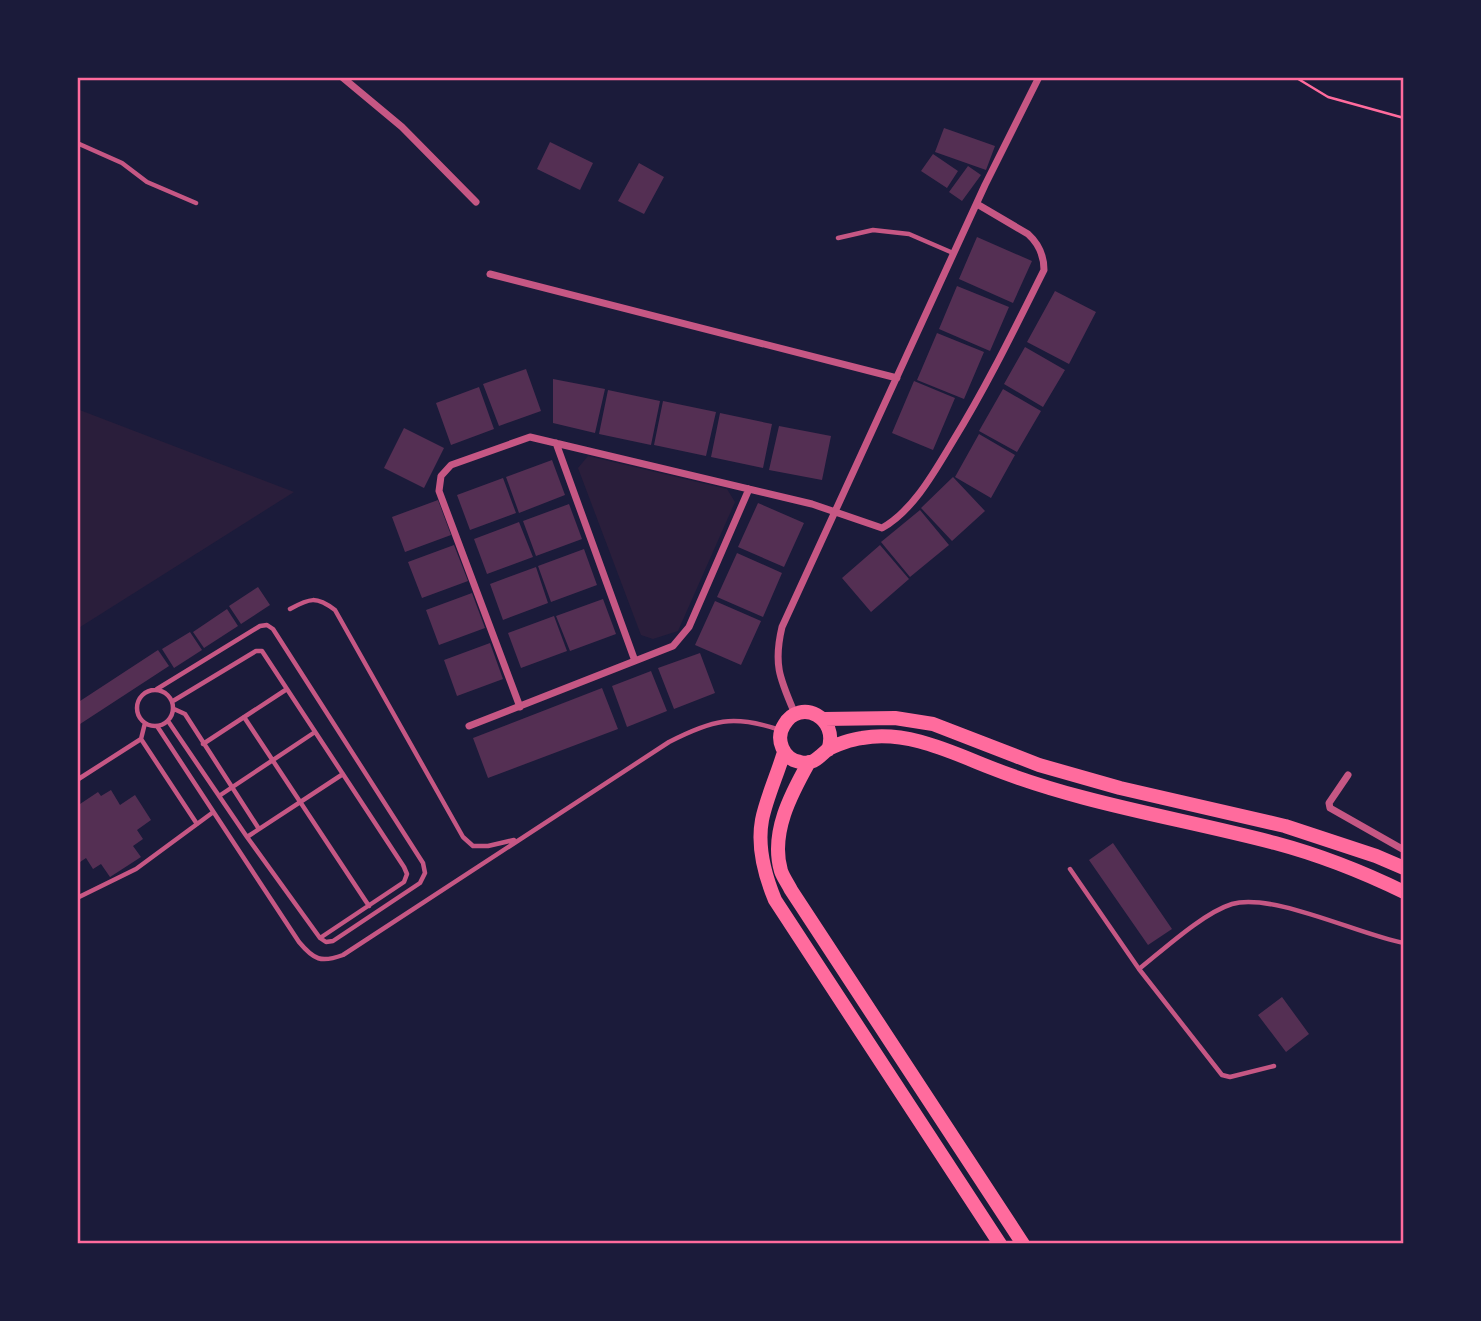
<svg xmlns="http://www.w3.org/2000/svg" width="1481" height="1321" font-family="'Exo 2',sans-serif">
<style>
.green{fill:#2a1e3b}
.building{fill:#542f53}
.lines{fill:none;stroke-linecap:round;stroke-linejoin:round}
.path{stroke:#ff6b9d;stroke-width:2.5}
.service{stroke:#c65784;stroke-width:4.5}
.minor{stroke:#c65784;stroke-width:7}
.primary{stroke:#ff6b9d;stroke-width:14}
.neatline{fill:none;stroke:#ff6b9d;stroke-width:2.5}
</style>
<rect width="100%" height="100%" fill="#1b1b3a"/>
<!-- green -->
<path class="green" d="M77,409L294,492L77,629Z
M588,456L727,489L735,502L678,631L653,639L641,635L578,468Z"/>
<!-- building -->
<path class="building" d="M944,128L995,146L986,170L935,152Z
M550,142L593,163L580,190L537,169Z
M933,154L958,171L947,188L921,171Z
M639,163L664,177L644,214L618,201Z
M968,166L981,175L962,201L949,192Z
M977,237L1032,261L1013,303L959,279Z
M957,286L1009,307L990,351L939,329Z
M1055,291L1096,312L1069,364L1027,342Z
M937,333L984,352L964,399L917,380Z
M1025,347L1065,370L1043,407L1004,384Z
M526,369L541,411L499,426L483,384Z
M553,379L605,389L595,433L553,423Z
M914,381L955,398L933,450L892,433Z
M479,387L494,429L451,445L436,403Z
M1003,389L1041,411L1017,452L979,431Z
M608,390L660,401L651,445L599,434Z
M663,401L716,412L706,456L654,445Z
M720,413L772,424L763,468L711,457Z
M779,426L831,436L822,480L769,470Z
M404,428L444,448L424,488L384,468Z
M979,434L1015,455L991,498L955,477Z
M552,460L565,495L519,513L506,477Z
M953,477L985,511L952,541L921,508Z
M503,478L516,513L470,530L457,495Z
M438,500L451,535L405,552L392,517Z
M758,503L804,523L784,567L738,547Z
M569,504L582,539L536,556L523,521Z
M920,510L949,545L910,577L881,542Z
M519,522L533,557L487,574L474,539Z
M454,545L468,581L422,598L408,562Z
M880,545L909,579L871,612L842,578Z
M584,549L597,585L551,602L538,566Z
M737,553L782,573L763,617L717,597Z
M536,567L548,603L503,620L490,584Z
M258,587L270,605L241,624L229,606Z
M472,593L485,628L439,645L426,610Z
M603,599L616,634L570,651L556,616Z
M715,601L761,621L741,665L695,645Z
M227,609L238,626L204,648L193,632Z
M554,616L567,651L521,668L508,633Z
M190,632L202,650L174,668L162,649Z
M490,643L503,679L457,696L444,660Z
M158,650L169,666L77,726V703Z
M700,653L715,693L674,709L658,668Z
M651,671L667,711L627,727L612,686Z
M602,688L618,729L488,778L473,738Z
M111,790L120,805L135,795L151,820L137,830L143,839L133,846L141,857L110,877L101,864L93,869L86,858L77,864V806L98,792L101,796Z
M1113,843L1172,929L1148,945L1089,860Z
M1282,997L1309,1034L1286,1052L1258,1015Z"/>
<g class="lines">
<!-- path -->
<path class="path" d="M1295,77L1328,97L1404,118"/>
<!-- service -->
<path class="service" d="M77,143L122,163L147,182L196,203
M838,238L873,230L909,234L953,253
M290,609C310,598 316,596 335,610L463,837L473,846H488L514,840
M157,689L260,626L267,625L273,629L423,863L425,873L420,883L333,941L326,942L320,938L247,837L168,721
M137 708a18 18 0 1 1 36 0a18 18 0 1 1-36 0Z
M173,701L256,651H262L404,867L407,874L404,882L320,938
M174,709L185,714L259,829
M244,717L369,906
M157,726L299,942C314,960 321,963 343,955L669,742C712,720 733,714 780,730
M141,739L197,824
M203,744L287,689
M77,780L141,739L145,723
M219,796L315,732
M247,837L343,774
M1070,869L1139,969
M77,896L79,897L136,869L212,813
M1274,1066L1230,1077L1222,1075L1139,969C1163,950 1203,913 1232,904C1272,892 1360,935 1404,943"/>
<!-- minor -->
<path class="minor" d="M342,77L402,127L476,202
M490,274L897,378
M556,443L635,661
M520,707L439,491L441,476L451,465L530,437L812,504L882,528C913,511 935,471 953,441C987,386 1015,328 1044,270C1044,256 1039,244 1028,234L977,204
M795,714C780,679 773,665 782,627L985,185L1039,77
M469,726L673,646L689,627L749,489
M1348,775L1329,803L1330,808L1404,850"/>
<!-- primary -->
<path class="primary" d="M824,719L895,718L933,724L1039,765L1120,788L1285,826L1376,856L1404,868
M828,750C840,718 800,697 784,725C775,739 783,759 800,762C813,765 818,758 827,750C834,745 853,739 862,738C906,730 949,751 989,767C1082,804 1180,818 1275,843C1320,855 1363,872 1404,892
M784,752C778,773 766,799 762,820C757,847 765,876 775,900L1000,1244
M809,762C791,794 770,833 781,871C783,877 788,884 791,890L1023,1244"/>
</g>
<!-- border -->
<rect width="1481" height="1321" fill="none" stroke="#1b1b3a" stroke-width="158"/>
<rect x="79" y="79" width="1323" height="1163" class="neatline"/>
</svg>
